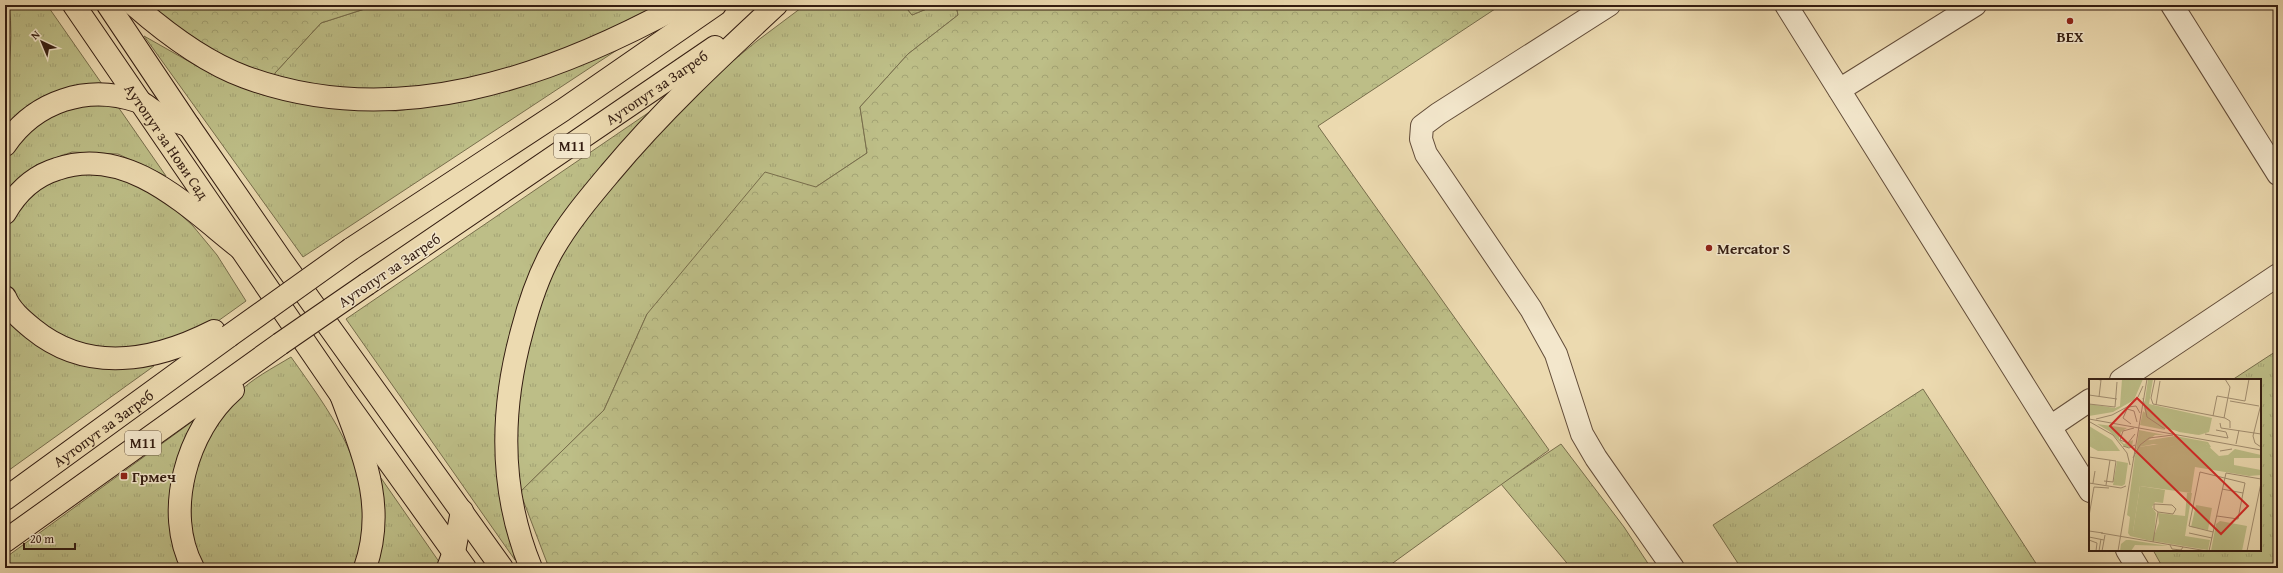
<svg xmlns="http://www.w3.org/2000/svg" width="2283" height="573" font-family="'Gentium Book Plus',serif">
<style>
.grass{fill:url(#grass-tufts);stroke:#786e4c}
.forest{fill:url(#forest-crowns);stroke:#786e4c}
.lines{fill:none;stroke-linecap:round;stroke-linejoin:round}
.minor-casing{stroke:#624c39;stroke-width:24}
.major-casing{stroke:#341d11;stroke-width:24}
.highway-casing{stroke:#341d11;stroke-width:24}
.minor{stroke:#f3e7cc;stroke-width:22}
.major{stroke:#ecdab0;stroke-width:22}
.highway{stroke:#ecdab0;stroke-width:22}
.highway-bridge-casing{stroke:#341d11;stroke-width:24;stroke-linecap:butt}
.highway-bridge{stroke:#ecdab0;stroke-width:22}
.poi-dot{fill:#8f2418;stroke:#f3e7cc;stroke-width:1.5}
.labels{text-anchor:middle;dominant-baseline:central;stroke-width:3;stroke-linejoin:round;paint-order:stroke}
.shield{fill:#f3e7cc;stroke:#6d5a49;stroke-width:1}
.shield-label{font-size:14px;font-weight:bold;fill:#341d11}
.poi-label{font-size:15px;font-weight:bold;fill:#341d11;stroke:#f3e7cc;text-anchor:start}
.street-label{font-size:15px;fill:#341d11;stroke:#f3e7cc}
.inset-road{fill:none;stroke:#a28e70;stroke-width:1}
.view{fill:#d62828;fill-opacity:0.15;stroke:#d62828;stroke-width:2}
.inset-edge{fill:none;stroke:#341d11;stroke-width:2}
</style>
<defs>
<pattern id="grass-tufts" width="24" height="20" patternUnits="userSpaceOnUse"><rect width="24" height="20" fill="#bdbe87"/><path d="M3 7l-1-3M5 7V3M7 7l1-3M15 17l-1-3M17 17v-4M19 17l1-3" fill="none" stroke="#a3a374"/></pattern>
<pattern id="forest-crowns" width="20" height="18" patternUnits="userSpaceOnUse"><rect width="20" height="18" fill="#bdbe87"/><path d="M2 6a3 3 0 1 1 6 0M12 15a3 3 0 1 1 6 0" fill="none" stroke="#a3a374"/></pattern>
</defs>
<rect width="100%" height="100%" fill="#ecdab0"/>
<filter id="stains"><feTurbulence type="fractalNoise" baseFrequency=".005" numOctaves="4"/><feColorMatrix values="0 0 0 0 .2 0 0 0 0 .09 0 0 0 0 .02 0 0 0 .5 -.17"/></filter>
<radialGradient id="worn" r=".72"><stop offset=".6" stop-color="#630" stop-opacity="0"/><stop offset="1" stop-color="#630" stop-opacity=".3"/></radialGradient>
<!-- grass -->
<path class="grass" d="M9,5H47L102,84C63,85 30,97 5,127C5,87 15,46 9,5Z
M377,5H672L578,49L442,87L375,94L273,80L275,73L321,23Z
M805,5H904L912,15L936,5H956L958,15L908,54L860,107L867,153L816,187L647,314L604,410L520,492L514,444L516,382L554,265L587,213L630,161L716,75L757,41Z
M144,36L197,66L263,95L336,107L396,111L463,101L536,79L620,48L303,257Z
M667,100L545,247L500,490L515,560L346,319Z
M114,101L166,176L118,154L72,152L36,165L5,195V155L22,134L65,106Z
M89,170L123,177L166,201L193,226L217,255L246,301L204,331L128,350L92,348L54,334L24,312L9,290L5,273V232L16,207L39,185Z
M5,311L101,360L154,366L5,473Z
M2278,350V568H2163L2153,550H2260V380H2232Z
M291,357C330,412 366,459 366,530C366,542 359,556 356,568H204C184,541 190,479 201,449C204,439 228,403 236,395C251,379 273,368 291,357Z
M1923,389L2039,568H1741L1713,525Z
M204,413L180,455L184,568H5V558Z
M1561,444L1624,527L1651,568H1571L1501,484Z
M381,478L442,566L441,568H373L384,508Z"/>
<!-- forest -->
<path class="forest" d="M145,5H377L321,23L275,73L273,80L178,34Z
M904,5H936L912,15Z
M956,5H1501L1318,126L1549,450L1386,568H549L520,492L604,410L647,314L765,172L816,187L867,153L860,107L908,54L958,15Z"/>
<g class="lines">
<defs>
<path id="minor" d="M1609,5L1438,114L1422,126L1421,139L1426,154L1531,309L1556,354L1582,434L1596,458L1673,568
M1786,5L2090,491
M2172,5L2278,174
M1839,90L1975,5
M2121,380L2278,275
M2050,427L2090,400
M2127,550L2138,568"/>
<g id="major">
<path id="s1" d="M74,5L341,395L465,568"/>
<path d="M108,5L189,126L282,261L502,568"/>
</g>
<g id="highway">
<path d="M134,5C166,33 204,62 245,77C394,132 548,78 681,5"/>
<path d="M5,145C35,101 87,84 137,101C145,103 152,111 160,115C169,119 179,122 189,126"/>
<path d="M5,213C17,192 34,176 57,169C128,144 189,208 240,248"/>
<path d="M351,249L563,110L715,5"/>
<path id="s2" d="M367,284L715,47"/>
<path d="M5,297C10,310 22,320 33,329C88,374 155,361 214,331"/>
<path d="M341,395C363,454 387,505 365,568"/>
<path id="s3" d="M5,499L229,336"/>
<path d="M5,541L280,344"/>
<path d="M193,568C163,512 187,430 233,390"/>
<path d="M448,568L454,552L462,511"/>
<path d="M531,568C499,490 500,411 522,331C529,304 538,277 551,253C567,224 589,198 610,173C661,112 718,59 776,5"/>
</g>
</defs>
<!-- minor casing -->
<use href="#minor" class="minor-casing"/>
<!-- major casing -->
<use href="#major" class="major-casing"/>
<!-- highway casing -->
<use href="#highway" class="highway-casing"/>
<!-- minor -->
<use href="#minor" class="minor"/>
<!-- major -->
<use href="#major" class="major"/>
<!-- highway -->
<use href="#highway" class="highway"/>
<defs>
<path id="highway-bridge" d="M229,336L351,249
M280,344L367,284"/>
</defs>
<!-- highway-bridge casing -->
<use href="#highway-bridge" class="highway-bridge-casing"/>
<!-- highway-bridge -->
<use href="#highway-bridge" class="highway-bridge"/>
</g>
<!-- markers -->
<g class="poi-dot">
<circle cx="2070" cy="21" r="4"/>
<circle cx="1709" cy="248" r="4"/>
<rect x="120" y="472" width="8" height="8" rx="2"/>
</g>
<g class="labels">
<!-- shield labels -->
<g class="shield">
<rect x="554" y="134" width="36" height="24" rx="3"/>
<rect x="125" y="431" width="36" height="24" rx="3"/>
</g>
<g class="shield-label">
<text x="572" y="146">M11</text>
<text x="143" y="443">M11</text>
</g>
<!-- poi labels -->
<g class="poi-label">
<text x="2070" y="36" text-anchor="middle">BEX</text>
<text x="1717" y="248">Mercator S</text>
<text x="132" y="476">Грмеч</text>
</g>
<!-- street labels -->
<g class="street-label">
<text stroke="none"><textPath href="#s2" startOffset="350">Аутопут за Загреб</textPath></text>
<text stroke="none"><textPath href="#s1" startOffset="165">Аутопут за Нови Сад</textPath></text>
<text transform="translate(389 270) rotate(-34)">Аутопут за Загреб</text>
<text stroke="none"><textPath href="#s3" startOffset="121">Аутопут за Загреб</textPath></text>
</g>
</g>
<!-- overview -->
<g transform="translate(2089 379)">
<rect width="172" height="172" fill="#ecdab0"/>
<path d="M54,32L76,51L51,46ZM57,36H62L87,50L110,56L74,49ZM8,45L38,49L32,53L30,60L35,65L44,61L43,68H36L20,52ZM50,51L76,56H66L47,71ZM86,57L119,63L122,68L120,69L117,65L95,64L83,68L65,65L50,68L55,62ZM28,82L39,84L36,105L33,107L24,106ZM51,107L76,111L74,124L66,123L63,128L67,134L65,157L70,144L69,134L96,137L98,114H103L96,157L121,161L119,171L58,161L44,153ZM107,126L123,129L119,151L102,148ZM131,142L158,147L153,172H122L127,145ZM37,161H41L79,167L46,166L42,172H31L32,165Z" fill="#bdbe87"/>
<path d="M33,0H54L45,21L24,33L0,37V25L26,29L31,27ZM59,0H64L60,25L123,39L120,53L110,56L90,53L79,48L71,40L57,36L55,29ZM0,47L23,61L31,72H9L0,67ZM94,60L117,65L130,77L139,76L146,70L172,76V79H145V86L172,91V96L160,97L106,88L102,114L51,107L44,153L57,156L58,161L41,157L39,154L41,138L38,136L46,77L50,68L77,64L83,68L85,65H94L92,61Z" fill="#bdbe87"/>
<path class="inset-road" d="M7,0L12,1L10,18M66,0L62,19L64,25L136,39L141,42V49M0,16L28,20M54,19L58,38L76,50M141,22L170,27M0,25L26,28L28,3M172,25L164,57L166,64L172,68M67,26L71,2M39,28L47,27L51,34M124,37L128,17L156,22L160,0M135,39L141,8L136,0M0,40L172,71M7,40L23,36L38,28L49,18L54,7M1,43L24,56L38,74L41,86M131,44L132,49L172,55M42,45L34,39L38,30L45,32L48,43M45,49L34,52L31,61L39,64L46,55M127,51L137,53L139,59M116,55L139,59M147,65L150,51M34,67L40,69L46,66M131,72L143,70M0,78L27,82L24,103L15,102M44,79L51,66L60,59L84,56M0,104L32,109L37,107M4,104L6,92M17,106L21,81M0,137L5,108L20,109M128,137L149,140L154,114M0,152L14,154M124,153L100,147L111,93L156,104L154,114L133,110M12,154L118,172M100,154L123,159M0,158L15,161M0,161L8,164L7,172M64,163L69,133L65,130V125L83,126L87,130L84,135L69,133M81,166L83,170L92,171L94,168M10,172L12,160M13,172L16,156M29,172L58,0M120,172L137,94L172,100M158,172L172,104"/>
<path class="view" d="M48,19L159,127L132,155L21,47Z"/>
<rect width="172" height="172" class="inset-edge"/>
</g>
<!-- margin -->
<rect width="2283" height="573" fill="none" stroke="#ecdab0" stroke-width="20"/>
<rect x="6" y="6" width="2271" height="561" fill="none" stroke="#341d11" stroke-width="2"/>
<rect x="10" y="10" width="2263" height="553" fill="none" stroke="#341d11"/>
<!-- north arrow -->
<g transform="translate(42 42) rotate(316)" stroke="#f3e7cc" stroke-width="3" paint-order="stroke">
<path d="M0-3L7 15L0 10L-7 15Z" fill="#341d11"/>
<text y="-6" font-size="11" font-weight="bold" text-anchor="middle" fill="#341d11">N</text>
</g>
<!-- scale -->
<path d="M24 543v6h51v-6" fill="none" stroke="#341d11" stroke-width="2"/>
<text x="30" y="543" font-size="12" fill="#341d11" stroke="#f3e7cc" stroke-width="3" paint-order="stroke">20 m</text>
<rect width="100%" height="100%" filter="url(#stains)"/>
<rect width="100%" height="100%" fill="url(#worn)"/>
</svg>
